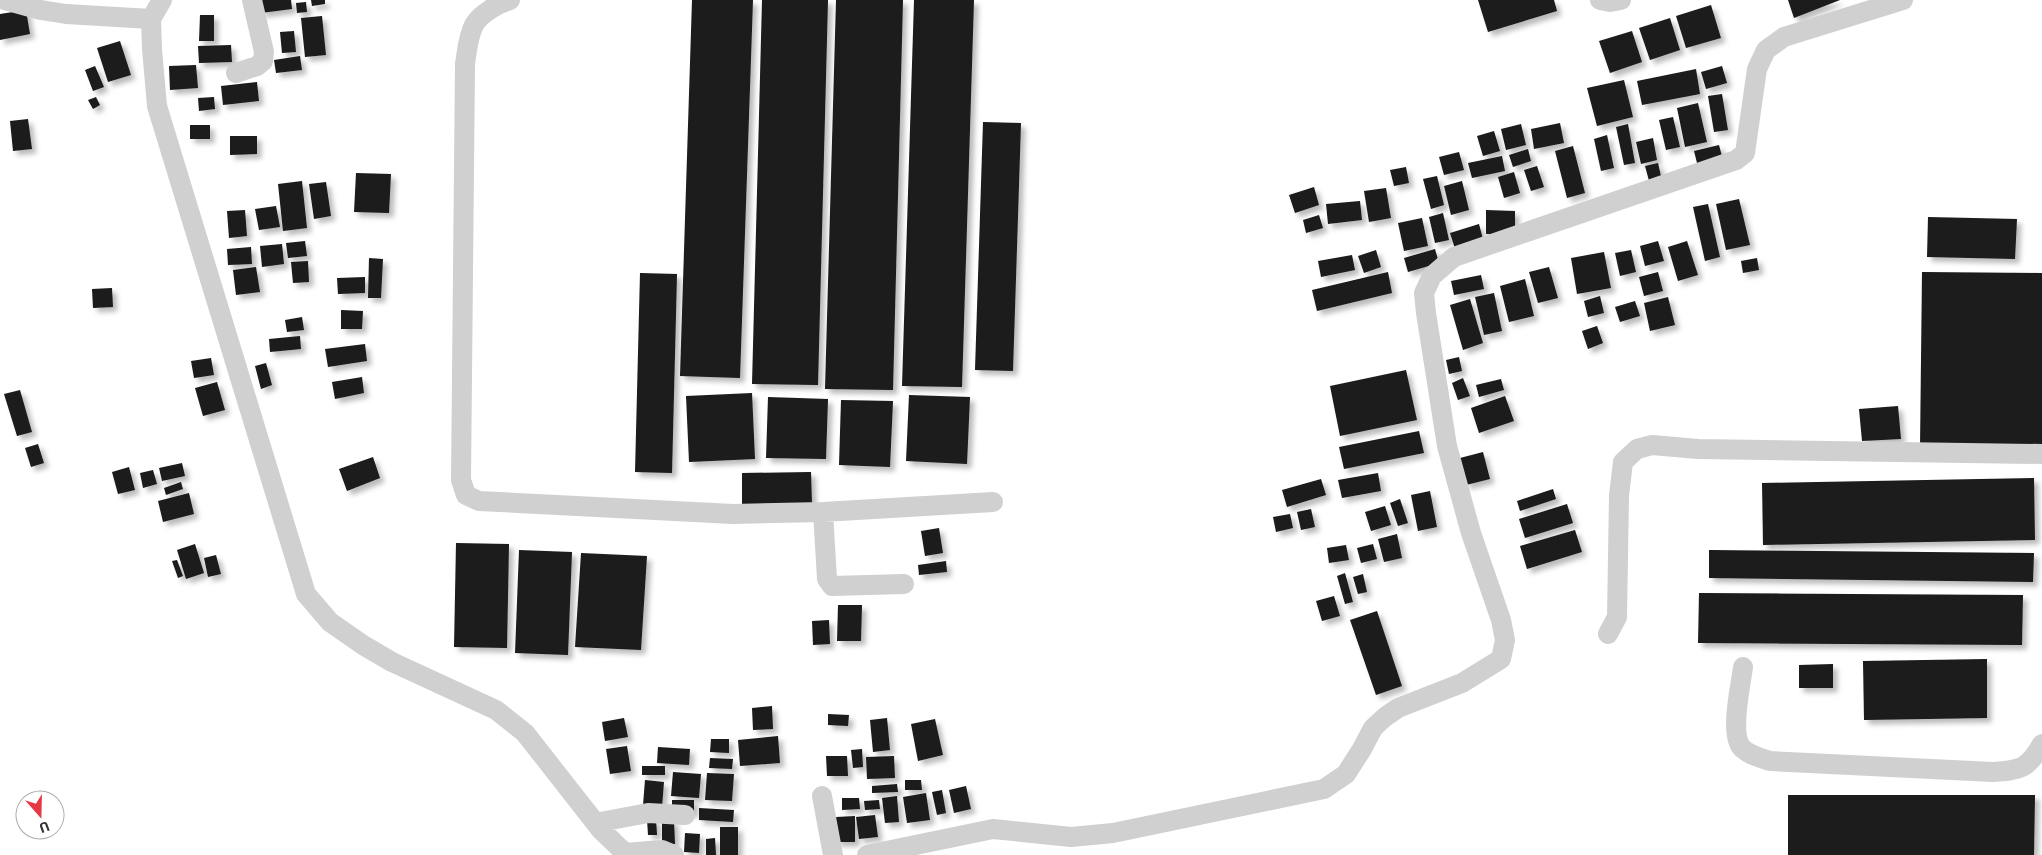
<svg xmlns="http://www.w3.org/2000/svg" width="2042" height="855" font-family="'Exo 2',sans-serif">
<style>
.building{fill:#1a1a1a;filter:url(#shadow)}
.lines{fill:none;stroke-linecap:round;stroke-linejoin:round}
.minor{stroke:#d0d0d0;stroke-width:20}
</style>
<defs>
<filter id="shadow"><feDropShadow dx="4.5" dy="4.5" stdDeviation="2.5" flood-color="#0004"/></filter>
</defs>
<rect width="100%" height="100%" fill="#fff"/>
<!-- building -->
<path class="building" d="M260,0H291L292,9L261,13Z
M311,0H325V4L312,6Z
M692,0H753L740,378L680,376Z
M762,0H828L818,385L752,384Z
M836,0H903L893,390L825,389Z
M914,0H974L962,387L902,386Z
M1478,0H1554L1557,11L1488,32Z
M1788,0H1840L1794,18Z
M306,2L307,12L297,13L296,3Z
M1711,5L1721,38L1686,48L1676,16Z
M26,10L30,34L0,40V14Z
M200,15H214V41H199Z
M322,16L326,55L305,57L301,18Z
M1670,18L1680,50L1650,60L1639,28Z
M294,31L296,52L282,53L280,32Z
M1632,31L1642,62L1610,73L1599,41Z
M120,41L131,75L108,82L97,48Z
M231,45L232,62L199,63L198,46Z
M300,56L302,70L276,73L274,60Z
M196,65L198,88L170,90L169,66Z
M95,66L104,87L93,91L85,70Z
M1722,66L1727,83L1706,89L1701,72Z
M1696,69L1700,94L1642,105L1637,81Z
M1624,80L1633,117L1597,126L1587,88Z
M257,82L259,101L223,105L221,86Z
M1722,94L1728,130L1714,132L1708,96Z
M96,97L100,105L93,109L88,100Z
M214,97L215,109L199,111L198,98Z
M1698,103L1707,142L1685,147L1677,108Z
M1673,117L1680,147L1666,150L1659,120Z
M28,119L32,149L13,151L10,121Z
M983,122L1021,123L1013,371L975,370Z
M1560,123L1564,143L1534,149L1531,129Z
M1521,124L1526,145L1506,150L1501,129Z
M1628,124L1635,163L1624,165L1616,127Z
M190,125H210V139H190Z
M1494,131L1500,151L1483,156L1477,136Z
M1607,135L1614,168L1601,171L1594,139Z
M230,136H257V154L230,155Z
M1653,138L1657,160L1641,164L1636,142Z
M1719,145L1723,160L1698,167L1694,151Z
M1573,146L1585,193L1567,198L1555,151Z
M1528,149L1531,161L1513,167L1509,155Z
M1459,152L1464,170L1444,175L1439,157Z
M1502,156L1505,171L1472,178L1468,163Z
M1658,163L1663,185L1651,188L1645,166Z
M1537,166L1544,187L1531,191L1524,170Z
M1406,167L1409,183L1394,186L1390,170Z
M1514,172L1520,193L1504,198L1498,177Z
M356,173L391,174L389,213L354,212Z
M1437,176L1444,205L1431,209L1423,179Z
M302,181L307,228L283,231L278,184Z
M1462,181L1469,210L1451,215L1444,186Z
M326,182L331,216L314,219L309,184Z
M1314,187L1319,205L1295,213L1289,195Z
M1386,188L1391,218L1369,222L1364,191Z
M1739,199L1750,245L1726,250L1716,204Z
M1360,201L1362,220L1328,224L1326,204Z
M1708,204L1720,257L1705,261L1693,207Z
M276,206L280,227L259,230L255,209Z
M245,210L247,236L229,238L227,211Z
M1486,210L1515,211V235L1486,234Z
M1443,213L1449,240L1435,243L1429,217Z
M1319,215L1323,228L1306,233L1303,220Z
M1928,217L2017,219L2015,259L1927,257Z
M1422,218L1428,246L1404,251L1398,223Z
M1479,224L1484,243L1456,252L1450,233Z
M305,241L307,256L288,258L286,243Z
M1658,241L1664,261L1645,266L1640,246Z
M1687,241L1698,275L1678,281L1668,247Z
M282,244L284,264L262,267L260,246Z
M251,247L252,264L228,265L227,249Z
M1435,249L1439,263L1408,272L1404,258Z
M1376,250L1381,267L1364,273L1358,256Z
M1631,250L1636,272L1620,276L1615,253Z
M1604,252L1611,288L1577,294L1571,258Z
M1352,255L1355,270L1321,277L1318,261Z
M369,258L383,259L381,298H368Z
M1757,258L1759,270L1743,273L1741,261Z
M308,261L309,282L293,283L291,262Z
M256,267L260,292L236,295L233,270Z
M1549,267L1558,298L1538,303L1529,272Z
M1388,272L1392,293L1317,311L1312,290Z
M1658,272L1663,291L1644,296L1639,277Z
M1922,272L2042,273V449L1920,448Z
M640,273L677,274L672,473L635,472Z
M1481,275L1484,289L1454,295L1451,281Z
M365,277V293L338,294L337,278Z
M1525,279L1534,316L1509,322L1500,286Z
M112,288L113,307L93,308L92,289Z
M1494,293L1502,331L1484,335L1475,297Z
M1600,296L1604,313L1588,317L1584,301Z
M1668,297L1675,325L1650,331L1644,303Z
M1470,299L1483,343L1463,350L1450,305Z
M1635,301L1640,316L1620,322L1615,307Z
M341,310L363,311L362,329H341Z
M302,317L304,330L287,332L285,320Z
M1597,326L1603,343L1588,349L1582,331Z
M300,336L301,349L270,352L269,339Z
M365,344L367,361L328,367L325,349Z
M1459,357L1462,371L1449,374L1446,360Z
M211,358L214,375L194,378L191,361Z
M266,363L272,385L261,389L255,366Z
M1406,370L1417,420L1340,436L1330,386Z
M362,377L364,393L335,399L332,382Z
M1463,378L1470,396L1458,400L1452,383Z
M1501,379L1504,390L1479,397L1476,385Z
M217,382L225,410L203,416L195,388Z
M20,390L32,432L17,436L4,394Z
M752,393L755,459L689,462L686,396Z
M909,395L970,397L967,464L906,461Z
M1505,396L1514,421L1479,433L1471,408Z
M768,397L828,399L826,459L766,458Z
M841,400L893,401L890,467L839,465Z
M1898,406L1901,439L1862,441L1859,409Z
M1419,431L1424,453L1344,469L1339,447Z
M38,444L44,463L31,467L25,448Z
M1483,452L1490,479L1466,485L1460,458Z
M373,457L380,478L347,491L339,469Z
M182,463L185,476L162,481L159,468Z
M129,467L135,490L118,494L112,472Z
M153,470L157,484L143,488L140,473Z
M811,472L812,504L742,505V473Z
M1378,473L1381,491L1342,498L1338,480Z
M2034,478L2035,540L1763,545L1762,483Z
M1321,479L1326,495L1287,507L1282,490Z
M181,482L183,489L166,495L164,488Z
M1553,489L1556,499L1520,511L1517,501Z
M1430,491L1437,527L1418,531L1411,495Z
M189,493L194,514L163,522L158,501Z
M1400,499L1408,523L1398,526L1390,503Z
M1567,504L1573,523L1525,538L1519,519Z
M1385,506L1391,525L1371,531L1365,512Z
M1311,509L1315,527L1301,530L1297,512Z
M1290,514L1293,528L1276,532L1273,517Z
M939,528L943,553L925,556L921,531Z
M1575,530L1582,552L1527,569L1520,546Z
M1397,534L1402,558L1384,562L1378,539Z
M456,543L509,544L507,648L454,647Z
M195,544L204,573L186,579L177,550Z
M1373,544L1377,559L1361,563L1357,548Z
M1346,545L1349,560L1329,563L1327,548Z
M519,550L572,552L568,655L515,653Z
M1709,550L2034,553L2033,582L1709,578Z
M581,553L647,556L641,650L575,647Z
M216,555L221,574L208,577L204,558Z
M177,560L183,576L178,578L172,561Z
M946,561L947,572L919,575L918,565Z
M1345,573L1353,602L1345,604L1337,576Z
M1363,574L1367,592L1358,594L1353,577Z
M1699,593L2023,595L2022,645L1698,643Z
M1334,596L1340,616L1322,621L1316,601Z
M838,605H862L861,641H837Z
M1377,611L1402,686L1376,695L1350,620Z
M829,620L830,644L813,645L812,621Z
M1987,659V718L1864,720L1863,661Z
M1833,664V688H1799V665Z
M772,706L773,729L753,730L752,708Z
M828,714L849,715L848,726L828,725Z
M624,718L628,737L605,741L602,722Z
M887,718L890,750L873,752L870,720Z
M935,719L943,755L918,761L911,724Z
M778,736L780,763L740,766L738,740Z
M711,739H729V753L710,752Z
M627,746L631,771L610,774L606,749Z
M658,747L690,749L689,765L657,763Z
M862,749L863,767L853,768L851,750Z
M826,756H847L848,776H827Z
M894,756L895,778L867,779L866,757Z
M710,758L733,759L732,769L709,768Z
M642,766H665V775H642Z
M673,772L701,774L699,798L671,796Z
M707,773L734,774L732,801L705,800Z
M645,780L664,782L662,807L643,805Z
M905,780H921L922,790H905Z
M897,784L898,792L872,793V786Z
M966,786L971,809L954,813L949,790Z
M942,790L946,813L937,815L932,792Z
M926,793L930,820L907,823L903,797Z
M1788,795H2035L2034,855H1788Z
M897,796L899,822L885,823L882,798Z
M842,798H859L860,809L842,810Z
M672,800H694V813H672Z
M879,800L880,809L865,810L864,801Z
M699,808L734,810L733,822L699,820Z
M875,815L878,837L859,839L856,817Z
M855,816V842H836V817Z
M647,819H656L657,835H648Z
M662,820H674L675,844L662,845Z
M720,827H738V855H720Z
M685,833L700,834L699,853L684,852Z
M715,838L716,855H706V839Z"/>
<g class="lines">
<!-- minor -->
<path class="minor" d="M5,0L41,10L66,14L151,19
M162,0L151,19L152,49L157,106L306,594L330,622L363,645L392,662L496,710L525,733L601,830L625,853L662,850L674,855
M510,0C499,3 480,14 474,25C468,36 467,51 465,64L461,480L466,495L479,501L733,514L823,512L993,502
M1600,0L1610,2L1621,0
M236,73L257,66L263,61L264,52L252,0
M823,512L827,579L832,586L904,584
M1608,634L1617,617L1619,496L1623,462L1637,449L1652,445L1698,449L2042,454
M1743,667C1741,685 1729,734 1742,748C1749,755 1761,758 1770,761L1993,772C2021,770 2028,769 2042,744
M822,796L833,855
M595,823L648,813L685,815
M867,855L993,829L1071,837L1113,833L1324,789L1346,774L1362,749L1373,728L1385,717L1398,708L1462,683L1501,659L1505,640L1501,620L1471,533L1447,446L1426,313L1424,293L1432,276L1454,257L1736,160L1745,153L1757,69L1766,50L1784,37L1903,0"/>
</g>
<!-- north arrow -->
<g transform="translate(40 815) rotate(160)"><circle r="24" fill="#ffffff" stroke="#adadad"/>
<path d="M0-4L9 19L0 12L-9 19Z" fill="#e63946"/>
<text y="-8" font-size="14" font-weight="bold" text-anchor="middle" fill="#333333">U</text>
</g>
</svg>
